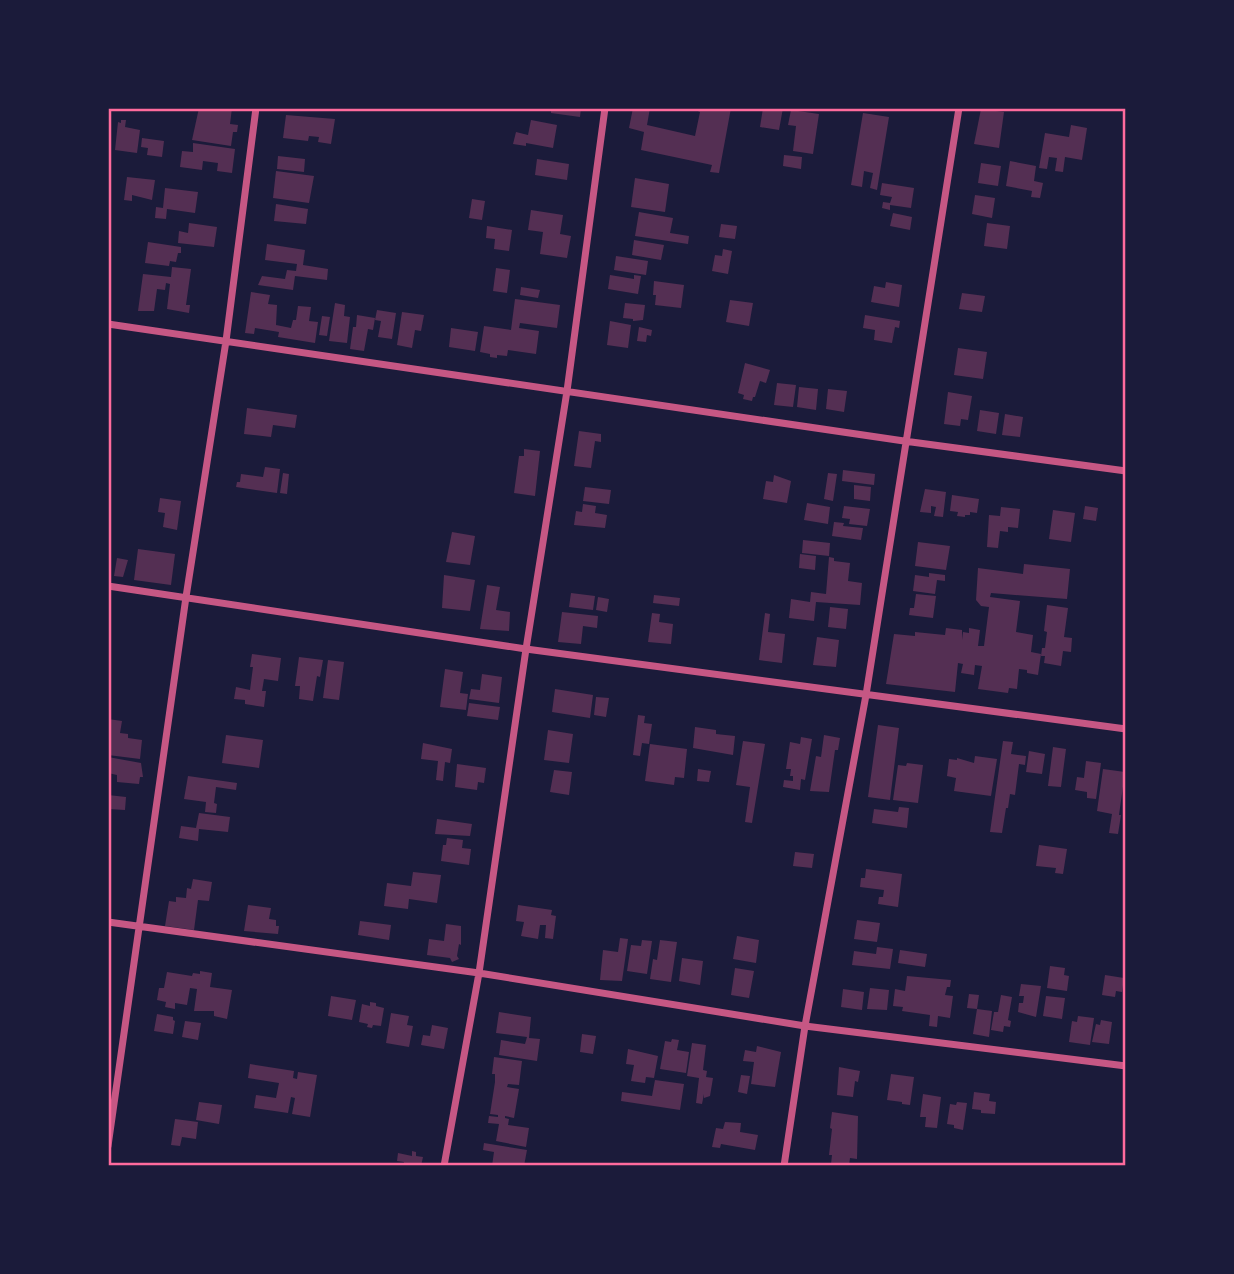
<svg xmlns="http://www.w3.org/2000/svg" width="1234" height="1274" font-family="'DM Sans',sans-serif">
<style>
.building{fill:#542f53}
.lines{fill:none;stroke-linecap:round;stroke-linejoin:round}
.minor{stroke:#c65784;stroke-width:7}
.neatline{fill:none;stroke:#ff6b9d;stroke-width:2.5}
</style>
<rect width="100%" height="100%" fill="#1b1b3a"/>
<!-- building -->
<path class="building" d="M199,108H232L230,124L238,125L237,132H233L231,146L192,140Z
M551,108H581L580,117L551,113Z
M633,108H650L647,125L695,136L700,112L691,108H731L719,173L710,172L712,165L641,150L644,132L629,128Z
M763,108H783L779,130L760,127Z
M981,109L1004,112L999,148L974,144Z
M791,110L819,114L813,154L793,151L796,126L788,125Z
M863,113L889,117L877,190L870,188L873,173L864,171L862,187L851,185Z
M286,115L335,119L331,144L318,142L319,137L309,136L308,141L283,138Z
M121,120H126L125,127L140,130L137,153L115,150L118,122L121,123Z
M531,120L557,125L553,148L526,143V146L513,144L516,132L528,135Z
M1071,125L1087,128L1082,160L1065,157L1063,172L1055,171L1057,158L1049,157L1047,169L1039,168L1045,133L1069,137Z
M142,138L164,141L162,157L147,155L148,148L141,147Z
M193,143L235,149L232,173L217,171L218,163L203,161L202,170L180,167L182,151L193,152Z
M784,155L802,157L801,169L783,166Z
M278,156L305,159L304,172L277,169Z
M537,159L569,164L567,180L535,175Z
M1010,161L1036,166L1034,181L1043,183L1040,198L1031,197L1032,191L1006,186Z
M981,163L1001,166L998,186L978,183Z
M276,171L314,176L309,203L273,198Z
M127,177L155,180L152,200L132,195V201L124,200Z
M635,178L669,184L665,212L631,207Z
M882,183L914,188L911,208L890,205V210L882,208L883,202L890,203L892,197L880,195Z
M165,188L198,192L195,213L167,209L166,219L155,218L156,207L163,208Z
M975,195L995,198L992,218L972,214Z
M472,199L485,201L482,220L469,218Z
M276,204L308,209L306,224L274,221Z
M531,210L563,215L560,234L571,236L567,258L540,254L543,232L528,230Z
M639,212L673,218L670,233L689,236L688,244L635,236Z
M893,213L912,217L910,230L890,226Z
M189,223L217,227L214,247L178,243L179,231L188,233Z
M987,223L1010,226L1007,249L984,246Z
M721,224L737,226L735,239L719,237Z
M487,226L512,230L509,251L494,249L495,239L486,238Z
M634,240L664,245L661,260L632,255Z
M148,242L181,247V253H178L176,262L170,261L169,266L145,263Z
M267,244L305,250L303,265L328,269L327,280L295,276L293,290L258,285L262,276L285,279L287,270L296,271L297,264L265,260Z
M723,249L732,251L728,274L712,271L715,255L722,256Z
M616,256L648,261L646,275L614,270Z
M172,267L191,269L186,305H190L189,313L167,309L170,284L166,283L165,290L157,289L154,311H138L143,274L171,277Z
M496,268L510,270L507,293L493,291Z
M610,275L634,279V275L641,276L638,294L608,289Z
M654,281L684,285L681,308L655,305L656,295H653Z
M886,282L902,285L899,307L871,302L874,286L885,288Z
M521,287L540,290L538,298L520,295Z
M251,292L270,295L268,304L277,305L276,325L291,328L293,320H296L298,306L311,307L309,321L318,322L315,343L278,337L279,332L255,328L254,334L245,333Z
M962,293L985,296L982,312L959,309Z
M515,299L560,305L557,328L520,323L519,328L539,331L536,354L508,350L507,356L497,355V358L490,357V354L480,352L484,326L511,330Z
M730,300L753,303L749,326L726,322Z
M335,303L345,305L344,316L350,317L347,343L329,341Z
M625,303L645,305L643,320L633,321V319L623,318Z
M377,310L396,313L392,339L378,337L381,321L375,320Z
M402,312L424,315L421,331L415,330L412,348L397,345Z
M357,315L375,318L373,330L368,329L364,351L350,349L353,327H356Z
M865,315L900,321L899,328L895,327L892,343L874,340L875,330L863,328Z
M322,316L330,317L327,336L319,335Z
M610,321L631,325L628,348L607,345Z
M639,327L652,330L651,336L647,335L646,342L637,341Z
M451,328L478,332L475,351L449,347Z
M958,348L987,352L983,379L954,375Z
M745,363L770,370L766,383L760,381L755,397H753L752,401L743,399L744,395L738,393Z
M777,383L796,385L793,407L774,405Z
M799,387L818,389L816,410L797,407Z
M828,389L847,391L844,412L826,409Z
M948,392L972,396L968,420L961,419L960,426L944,424Z
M247,408L297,415L295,428L273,425L271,437L244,434Z
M980,410L999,413L996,434L977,431Z
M1005,414L1023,417L1020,437L1002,435Z
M579,431L601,434V442L595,441L591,468L574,466Z
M524,449L540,451L535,496L514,493L519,456H524Z
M265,467L280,469L277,493L236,487L237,482H240L241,474L263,477Z
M843,470L875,474L874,485L842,481Z
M283,473L289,474L287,494L280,493Z
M828,473L837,474L833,501L824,499Z
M774,475L791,481L787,503L763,499L766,481L773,482Z
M854,485L871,487L870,501L854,499Z
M585,487L611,490L609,504L583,501Z
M925,489L946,492L943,517L934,516L936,507L931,506V513L920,512Z
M952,495L979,499L977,513L970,512V515H965V517L957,516L958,512L950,511Z
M160,498L181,501L177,530L163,527L165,513L158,512Z
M807,503L830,507L828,524L804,520Z
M583,504L596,506L595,513L607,515L605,528L574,525L576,511L582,512Z
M844,506L870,509L867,526L849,524L850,519L842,518Z
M1085,506L1098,508L1096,521L1083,519Z
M1001,507L1020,509L1018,528L1008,527V532L1000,531L998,548L987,547L989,515L1000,516Z
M1053,510L1075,513L1071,542L1049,539Z
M834,522L844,523L843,526L863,528L861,540L832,536Z
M452,532L475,536L470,565L446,562Z
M803,540L830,543L829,556L802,553Z
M918,542L950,546L946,570L915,566Z
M138,549L175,554L171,585L134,580Z
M800,554L816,556L815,570L799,568Z
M829,557L834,558V561L850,563L848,581L862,583L860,605L816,602L814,621L789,618L791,599L810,602L811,592L826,594Z
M117,558L128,560L123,577L114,576Z
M1024,564L1070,569L1067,599L991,593L990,597L1020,601L1016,632L1033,635L1031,652L1041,654L1038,675L1027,673V670L1019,669L1017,689L1009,688L1008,693L978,689L982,666L975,665L974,675L961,673L963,664L958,663L955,692L886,684L894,634L915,636V632L945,635L946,628L962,630V640L963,632L969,633V628L980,630L978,646H984L989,607L981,606L976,600L978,568L1023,574Z
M929,573L945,575V581L937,580L935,594L913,591L915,575L929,577Z
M444,575L475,580L470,611L442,608Z
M487,585L500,587L496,610L510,612L509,631L480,629Z
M571,593L595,596L593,610L569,607Z
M916,594L936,596L933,618L909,615L910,608H914Z
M654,595L680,598L679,606L653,603Z
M598,597L609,599L607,612L596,610Z
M1047,605L1068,608L1064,637L1072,638L1071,652L1063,651L1061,666L1044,663L1045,656H1041L1042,648H1045L1047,632L1044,631Z
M830,607L848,609L846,629L828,627Z
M562,612L598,616L597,628L583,626L581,644L558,642Z
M652,613L660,614L659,622L673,624L671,644L648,642Z
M765,613L770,614L768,632L785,634L782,663L759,660Z
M817,637L839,640L836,667L813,665Z
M252,654L281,658L278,681L264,679L262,691H266L264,707L245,704V700L234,699L236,687L250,690L253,667H250Z
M299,657L323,660L320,677L317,676L313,701L299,699L300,686H295Z
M328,660L344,662L339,700L323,698Z
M445,669L463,672L460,693L468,694L466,710L440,707Z
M482,674L502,677L499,703L469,699L471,689L480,690Z
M555,689L593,695L590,718L552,712Z
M596,697L609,698L606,717L594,715Z
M469,703L500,707L498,720L467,716Z
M638,715L645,716L644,723L652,724L649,744L642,743L640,756L633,755Z
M108,719L122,721L120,733L128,734V738L142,740L140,759L108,755Z
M878,725L899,728L890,800L868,797Z
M695,727L716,730V734L735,736L733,755L693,748Z
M548,730L573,734L569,763L544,760Z
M226,735L263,740L259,768L222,763Z
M824,735L840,738L838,750H835L829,792L810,791L816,756L821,757Z
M801,737L812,739L805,780L801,779L800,790L783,787L784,780L793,781V776H790L791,769H786L790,742L800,744Z
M743,741L765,744L752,823L745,822L750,787L736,785Z
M1003,741L1013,742L1011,754L1026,756L1025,765L1019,764L1015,795L1010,794L1008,808H1006L1002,833L990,832Z
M423,743L452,749L450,763L445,762L443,781L436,780L438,761L421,759Z
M650,744L687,749L684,778L675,777L674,785L645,781Z
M1053,747L1066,749L1061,787L1048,786Z
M1029,751L1045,754L1042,774L1026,772Z
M975,756L997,759L991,796L954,791L956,778L947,776L949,759L957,760V758L974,763Z
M108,757L141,763L143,777H140L139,784L117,782V775L108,773Z
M1086,761L1101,763L1096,799L1087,798V792L1075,790L1077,777L1084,778Z
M907,763L923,765L918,803L893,800L898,765L906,766Z
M457,764L486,768L484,783L478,782L477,790L455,787Z
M698,769L711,771L709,782L697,781Z
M1103,769L1125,772L1119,815H1121L1118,834L1109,833L1112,814L1097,811Z
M554,770L572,772L569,795L550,792Z
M188,776L237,783L236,790L216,787L214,803L217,804L216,813L205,812L206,802L184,799Z
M108,795L126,797L125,810L108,809Z
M899,807L909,808L907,828L872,823L874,809L898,812Z
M199,813L230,817L228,832L199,829L198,841L179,838L181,826L196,828Z
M437,819L472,824L470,836L435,834Z
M447,838L463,840L462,848L471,849L469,865L441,861L443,845H446Z
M1039,845L1067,849L1063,874L1055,873L1056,868L1036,866Z
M795,852L814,854L812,868L793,866Z
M866,869L902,874L898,907L878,904L879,897H883L884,890L860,887L861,878H865Z
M413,872L441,875L437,903L409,899L408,909L384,906L387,883L411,886Z
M193,879L212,882L209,901L198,900L194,930L165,926L169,901L176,902V897L186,898L187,888L191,889Z
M248,905L271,908L269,919L276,920V926H279L278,934L244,931Z
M518,905L552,910L551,915L556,916L553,939L545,938L546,925H540L538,939L521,936L524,922L516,921Z
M857,920L880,923L877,942L854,939Z
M360,921L391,925L389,940L358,935Z
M446,924L461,926V945L459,944L457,956L459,959L452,962L450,958L427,955L429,939L444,941Z
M737,936L759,940L756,963L733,959Z
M620,938L628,939L622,981L600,980L603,950L618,952Z
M642,940L652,941L647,974L627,971L631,945L641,946Z
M660,940L677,942L671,982L650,979L653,959L657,960Z
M877,947L893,949L890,969L852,965L854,951L876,954Z
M900,950L927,954L925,967L898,963Z
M682,958L703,961L700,985L679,981Z
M1050,966L1065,968L1064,975L1069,976L1067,991L1047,988Z
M735,968L754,971L749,998L731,995Z
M200,971L212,973L210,987L232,990L227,1019L214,1016V1011H194L197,989L190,988L187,1005L175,1003V1009L165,1007L166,1002L157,1000L159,988H164L167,972L192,976L193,973L200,974Z
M1105,975L1124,978L1122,992L1116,991L1115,997L1102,995Z
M907,976L951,980L950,987H947L945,995L953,996L950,1018L938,1016L937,1027L929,1026L930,1015L902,1011L903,1007L893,1006L895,989L905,991Z
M1021,984L1041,986L1036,1017L1018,1012L1019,1003H1023L1024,996H1019Z
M870,988L889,990L887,1010L867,1009Z
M843,989L864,992L862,1010L841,1007Z
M969,994L979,995L977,1009L992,1011L989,1037L973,1034L977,1009L967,1008Z
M1001,995L1012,997L1008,1020L1011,1021L1010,1027L1004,1026L1003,1032L991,1030L994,1012H998Z
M331,996L356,1000L352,1020L328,1016Z
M1046,996L1065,998L1062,1019L1043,1016Z
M370,1002L376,1003V1006L384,1008L381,1026L373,1025L372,1028L367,1027L368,1024L359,1022L362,1004L370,1006Z
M499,1012L531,1017L529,1038L540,1039L537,1061L499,1055L501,1040L525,1044L527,1037L496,1033Z
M391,1013L409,1016L407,1025L413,1026L409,1047L386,1043Z
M157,1014L173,1017V1020L175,1021L173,1034L154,1031Z
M1078,1016L1094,1018L1090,1045L1069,1042L1072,1021L1077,1022Z
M1101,1020L1112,1022L1109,1044L1092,1042L1096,1024L1100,1025Z
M185,1021L201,1023L198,1040L182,1037Z
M432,1025L448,1028L444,1049L421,1045L423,1035L430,1036Z
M582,1034L596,1036L593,1054L580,1052Z
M672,1039L679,1040L677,1050L689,1052L686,1073L660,1069L665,1041L671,1042Z
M692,1043L706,1045L703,1070L707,1071L706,1077L713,1078L710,1096L704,1098V1094L702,1104L696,1103L699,1078L687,1076Z
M757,1046L781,1052L775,1087L751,1084L754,1062L743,1061L745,1050L756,1052Z
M628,1049L658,1056L654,1078L646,1077L645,1083L631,1081L634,1065L626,1064Z
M494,1057L522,1061L519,1085L508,1084L507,1087L519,1089L514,1118L505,1116V1118L509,1119L508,1125L529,1128L526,1147L496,1141L499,1124L488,1123L489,1116L498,1117V1115L490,1114L495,1082V1074H492Z
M250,1064L294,1071L293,1078L297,1079L298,1072L317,1075L310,1117L292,1114L295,1098L291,1097L288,1113L254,1108L256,1095L276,1098L279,1083L248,1078Z
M839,1067L860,1071L858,1082L855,1081L853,1097L837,1095Z
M891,1074L914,1077L910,1105L902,1104V1102L887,1100Z
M741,1075L750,1076L747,1094L738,1092Z
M655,1080L684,1084L680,1110L621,1101L622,1092L652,1096Z
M974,1092L990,1094L989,1101L996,1102L995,1114L981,1113V1110L972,1109Z
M923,1094L941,1097L937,1128L925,1127L926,1117H920Z
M199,1102L222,1105L219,1124L196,1120Z
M957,1102L967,1103L963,1130L954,1128V1125L947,1124L950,1104L956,1105Z
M832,1112L858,1116L857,1159L850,1158L849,1166L831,1164L832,1155H829L832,1129L830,1128Z
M175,1119L198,1122L196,1139L182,1137L180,1146L171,1145Z
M725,1122L741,1123L740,1132L758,1135L755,1150L721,1144L720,1148L712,1147L716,1128L723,1129Z
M484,1143L527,1150L524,1166H492L494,1152L483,1150Z
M412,1151L416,1152V1156L423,1157L421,1166H403L404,1162L397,1161L398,1153L412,1156Z"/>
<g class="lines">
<!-- minor -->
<path class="minor" d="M108,324L904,441L1126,471
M108,586L526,649L1126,729
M108,922L479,973L805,1026L1126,1066
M108,1146L186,597L226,341L256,108
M444,1166L479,973L526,649L567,391L605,108
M784,1166L805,1026L866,695L959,108"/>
</g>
<!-- border -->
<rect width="1234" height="1274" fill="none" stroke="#1b1b3a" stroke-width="220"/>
<rect x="110" y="110" width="1014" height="1054" class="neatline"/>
</svg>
